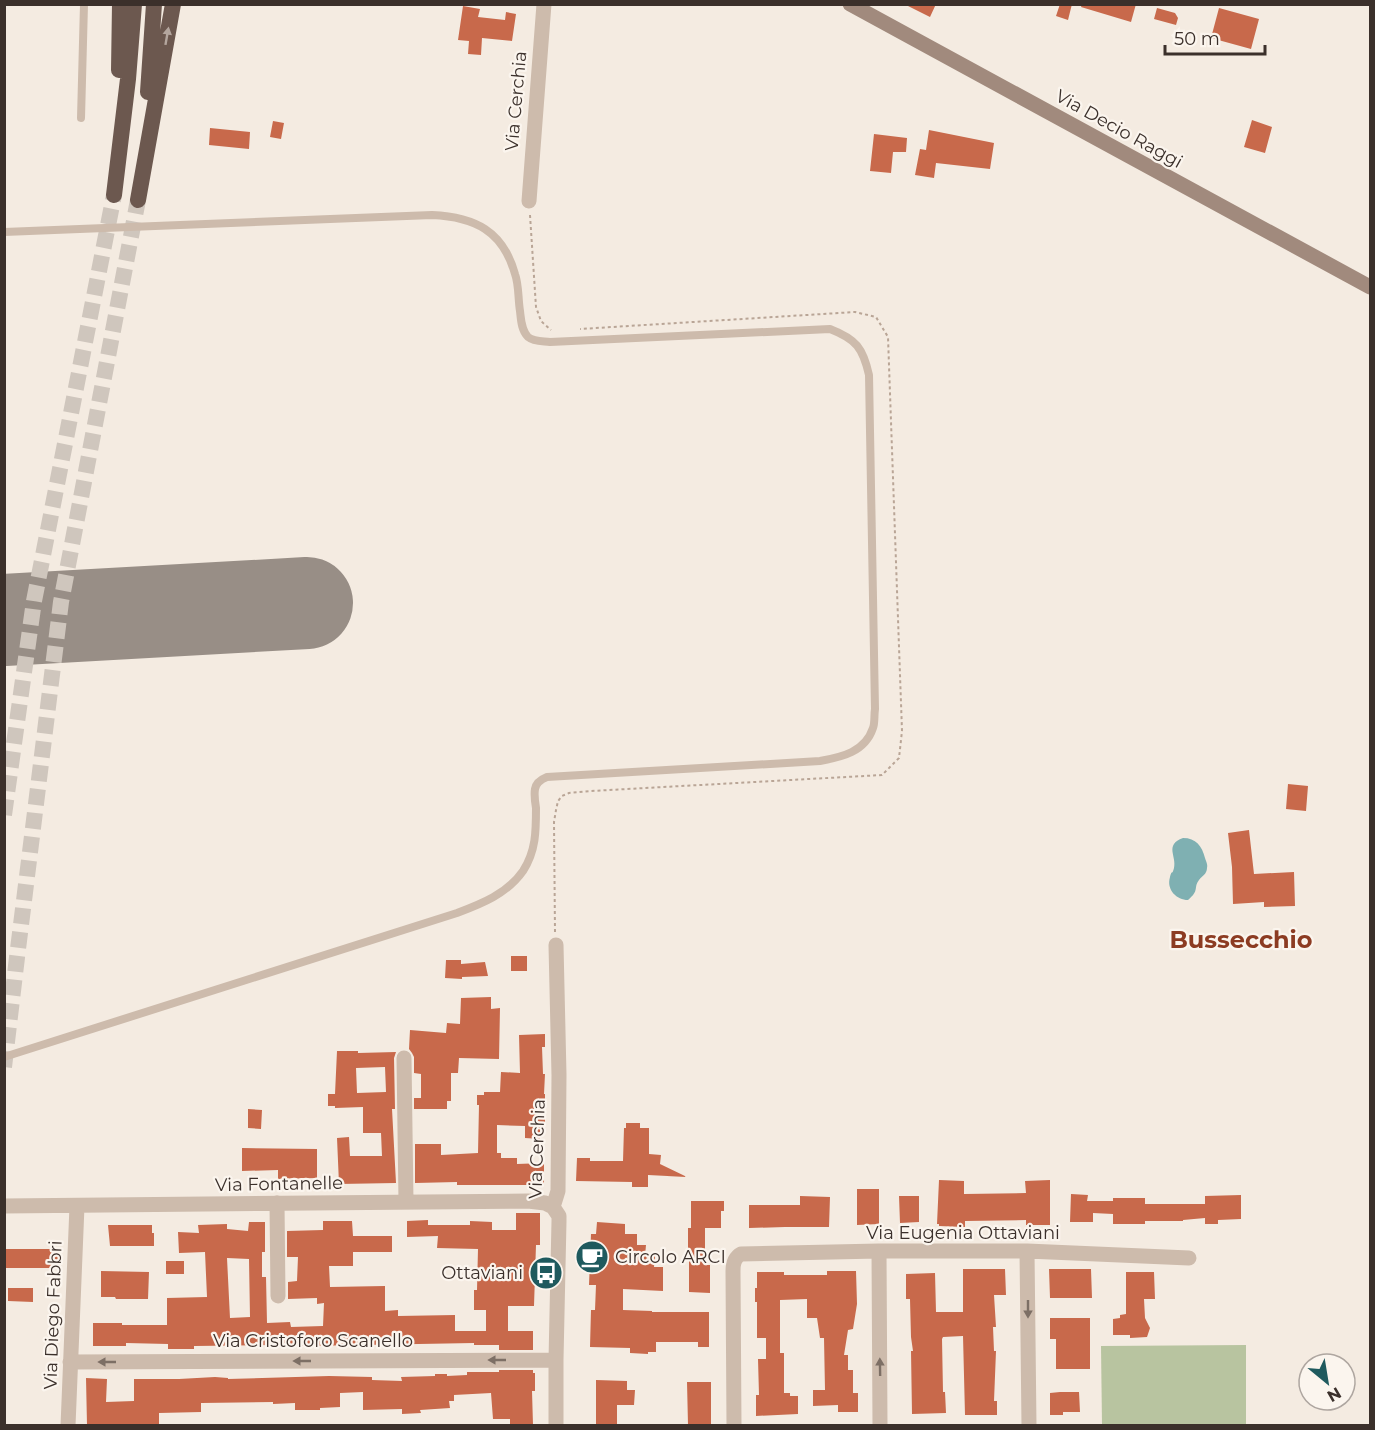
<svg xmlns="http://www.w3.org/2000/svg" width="1375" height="1430" font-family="Montserrat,sans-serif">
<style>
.green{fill:#b8c4a0}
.water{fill:#7fb0b2}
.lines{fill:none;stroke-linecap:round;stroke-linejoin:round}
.runway{stroke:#988e86;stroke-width:92}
.building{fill:#c8694b;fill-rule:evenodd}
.trunk-tunnel{stroke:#cfc6bd;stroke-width:16;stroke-dasharray:16 8;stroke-linecap:butt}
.path{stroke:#b9a596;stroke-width:2;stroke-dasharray:3 3;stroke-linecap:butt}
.service{stroke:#cdbbac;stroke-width:8}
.minor{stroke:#cdbbac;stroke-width:15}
.secondary{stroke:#a18a7d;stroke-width:15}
.trunk{stroke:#6c584f;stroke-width:16}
.oneway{fill:#b4a69e}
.oneway2{fill:#7d6f65}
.labels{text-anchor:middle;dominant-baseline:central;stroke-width:4.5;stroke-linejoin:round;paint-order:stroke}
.street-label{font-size:18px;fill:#3b302b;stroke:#fbf5ee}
.poi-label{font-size:18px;fill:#3b302b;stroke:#fbf5ee;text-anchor:start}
.district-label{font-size:24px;font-weight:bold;fill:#8c3b22;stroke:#fbf5ee}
</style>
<rect width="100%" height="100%" fill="#f4ebe1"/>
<!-- green -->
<path class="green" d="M1246,1345V1425H1102L1101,1346Z"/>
<!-- water -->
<path class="water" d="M1183,838C1196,838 1202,846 1205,858C1206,861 1208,865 1207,868C1207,874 1202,876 1199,880C1193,888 1200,890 1188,900C1177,900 1166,890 1170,877C1172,869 1172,876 1174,868C1177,856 1164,845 1183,838Z"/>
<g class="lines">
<!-- runway -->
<path class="runway" d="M4,620L307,603"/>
</g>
<!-- building -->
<path class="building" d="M904,4H936L930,17Z
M1060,4H1072L1068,20L1056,16Z
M1082,4H1136L1131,22L1081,7Z
M463,6L480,9L478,17L505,20L506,12L516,14L512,41L482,38L481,55L468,54L469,41L458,40Z
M1157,8L1175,13L1178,18L1176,25L1154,19Z
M1219,8L1259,19L1251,49L1211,38Z
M1252,120L1272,127L1265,153L1244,147Z
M273,121L284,123L281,139L270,137Z
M210,128L250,132L249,149L209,145Z
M929,130L994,143L990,169L936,163L934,178L915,175L920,149L926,150Z
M874,134L907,138L906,152H893L891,173L870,171Z
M1288,784L1308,786L1306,811L1286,809Z
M1249,830L1254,874L1294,872L1295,906L1264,907V902L1233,904L1232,867L1228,833Z
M511,956H527V971H511Z
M446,960H461V964L485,962L488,976L462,977V979L445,978Z
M491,997V1009L500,1008L499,1059L459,1058L458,1073H451V1101H447V1109H414V1098H421V1074L414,1073V1057L412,1053L409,1049L410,1030L446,1033L447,1023L460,1024L461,998Z
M545,1034V1047H542L543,1074H545L544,1094H545V1127H540V1139L525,1138V1126L497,1125V1153H501V1158H517V1164L544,1163V1185H457V1182L415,1183V1144H441V1155L478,1153L479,1105H477V1095H484V1092H500L501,1072L520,1073L519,1035Z
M337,1051H358V1053L396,1052L394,1058L395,1109H392L396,1183L339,1184L337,1138L349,1137L350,1156H382L381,1133H363V1107L335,1108V1106H328V1094H335ZM385,1067L386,1092L357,1093L356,1068Z
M248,1109L262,1110L261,1129L248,1128Z
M626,1123H640V1128H649V1154L661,1155L660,1164L687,1177L648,1175V1187H632V1182L576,1181L577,1158H590V1161H623L624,1128H626Z
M242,1148L317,1149V1178L278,1179V1170L242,1171Z
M939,1180L964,1181V1194L1026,1193L1025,1181L1050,1180V1225H1026V1220L965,1221V1227L939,1226V1224H937Z
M857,1189H879V1224L857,1225Z
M1071,1194L1088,1195L1087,1201H1113V1198H1145V1204H1205V1196L1241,1195V1219L1218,1220V1224H1205V1218L1183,1220V1221H1145V1224H1113V1214L1093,1213V1222H1070Z
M800,1196L830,1197L829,1227H785L749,1228V1205H800Z
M899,1196H919V1222L900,1223Z
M691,1201H724V1211H721V1228H705V1265H710V1293L689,1292V1248H688V1228H691Z
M516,1213H540V1245H536L534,1306H508V1331H533V1350H499V1345H474V1343L307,1346H276V1345L194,1346V1349H168V1344L126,1343V1346H93V1323H122V1325H167V1298L207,1297L205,1252L179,1253L178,1232L199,1233L198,1225L227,1224V1229L248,1231L249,1222H265V1252H262V1277H266L267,1323L290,1322L291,1327L323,1326L324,1303L317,1304V1298L288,1299V1282L297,1281L298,1257H287V1231L323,1230V1221H352L353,1236H392V1252H353V1266H329L330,1287L385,1286V1311L398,1310V1316L455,1315V1331H486V1310H474V1290H477L478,1249L437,1248L438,1236L407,1237V1221L428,1220V1225H470V1221L492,1222V1230H516ZM227,1258L249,1259L250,1317L230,1318Z
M597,1222L625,1224V1234H637V1245H646L645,1256H655L654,1267H663V1291L623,1289V1310L652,1311V1312H709V1347H698V1342H656V1352H648V1354L630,1353V1348L590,1347L591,1310H595L596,1285H589L591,1234H596Z
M108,1225H152V1233H154V1246H110Z
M4,1249H58V1268H4Z
M166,1261H184V1274H166Z
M963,1269H1005L1006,1295H994L996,1327H993L994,1351H996L994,1401H997V1415H965L963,1336L943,1337L942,1339L943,1392H945L946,1413L912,1414L911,1351H913L911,1337L910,1299H906V1274L935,1273L936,1312H963Z
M1049,1269H1091L1092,1298H1050Z
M101,1271L149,1272L148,1299H116L115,1297H101Z
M827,1271H856L857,1304L853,1329L848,1330L844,1355H848V1370H853V1393H858V1412H838V1405L813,1406V1390H825L824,1338H820L817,1318H807V1299L780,1300V1353H784V1393H790V1396H798V1414L756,1416V1395H759L758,1359H766V1338H757V1302H755V1288H757V1272H784V1275H827Z
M1126,1272H1154L1155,1299H1144L1145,1318L1150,1328L1147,1337L1130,1338V1335H1113V1319L1120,1318V1315L1126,1314Z
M8,1288H33V1302L8,1301Z
M1050,1318H1090V1369H1056V1339H1050Z
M499,1370H533V1373H535V1391H532L533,1425H510V1419H493L491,1393L454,1395V1401H449L450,1408L420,1410L421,1413L402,1414V1409L363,1410V1392L340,1393V1407L320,1408V1410H295V1403L273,1404V1402L201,1403V1412L159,1413V1425H87L86,1378L107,1379L106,1402L134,1401V1379H179L215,1377L228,1378V1379L329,1376L372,1377V1380L402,1381L401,1377L435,1376V1374H447V1376L467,1375V1372H499Z
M596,1380L627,1381V1390H635L634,1405H617V1425H596Z
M687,1382H711V1425H688Z
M1060,1392H1079L1080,1412H1063V1415H1050V1393Z"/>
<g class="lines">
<!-- trunk-tunnel -->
<path class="trunk-tunnel" d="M4,815L34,601L114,195
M4,1067L18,949L61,602L138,200"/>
<!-- path -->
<path class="path" d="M530,215L536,307L541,321L551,330
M555,932L554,822L556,810L558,801L562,796L569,793L591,791L882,775L899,758L902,731L888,337L876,317L855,312L580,329"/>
<!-- service -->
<path class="service" d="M81,118L84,4
M4,232L432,215C475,217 503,231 515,274C519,285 518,299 520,311C521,319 521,330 528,337C534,342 543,341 550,342L830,329C856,339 863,348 869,375L875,709C874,715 875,723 873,728C865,752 842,757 820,761L547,777C542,779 536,783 535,789C534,795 535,802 536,808C536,831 536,851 523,871C507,894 481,904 457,913L4,1057"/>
<!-- minor -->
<path class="minor" d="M529,201L544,4
M404,1058L406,1202
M277,1203L278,1296
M4,1206L528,1201L545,1203L553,1207
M879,1251L880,1426
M1027,1251L1029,1426
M70,1362L556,1360
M68,1426L77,1206
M556,1426V1360L559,1221V1216L553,1207L558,1191L559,1075L556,945
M734,1426L733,1271C733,1264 734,1258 741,1254L879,1251H1027L1189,1258"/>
<!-- secondary -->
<path class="secondary" d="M850,4L1370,287"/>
<!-- trunk -->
<path class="trunk" d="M119,70L120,4
M148,92L154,4
M114,195L128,79L134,4
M138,200L173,4"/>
</g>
<!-- one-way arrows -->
<defs><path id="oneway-solid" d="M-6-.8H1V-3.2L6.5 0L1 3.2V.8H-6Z" transform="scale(1.5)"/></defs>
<use class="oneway" href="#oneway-solid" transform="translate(167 36) rotate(-80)"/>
<g class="oneway2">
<use href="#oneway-solid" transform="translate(1028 1309) rotate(90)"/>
<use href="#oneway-solid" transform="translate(497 1360) rotate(180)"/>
<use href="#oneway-solid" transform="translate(302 1361) rotate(180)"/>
<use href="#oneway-solid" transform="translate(107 1362) rotate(180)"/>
<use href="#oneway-solid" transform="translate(880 1367) rotate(-91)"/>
</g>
<!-- icons -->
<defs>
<symbol id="cafe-disc" viewBox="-11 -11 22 22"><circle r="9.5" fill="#1f5a5e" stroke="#fbf5ee"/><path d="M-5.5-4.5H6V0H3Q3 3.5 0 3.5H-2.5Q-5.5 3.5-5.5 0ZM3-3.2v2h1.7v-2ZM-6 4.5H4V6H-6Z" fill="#fff"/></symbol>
<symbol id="bus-disc" viewBox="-11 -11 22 22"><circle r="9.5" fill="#1f5a5e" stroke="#fbf5ee"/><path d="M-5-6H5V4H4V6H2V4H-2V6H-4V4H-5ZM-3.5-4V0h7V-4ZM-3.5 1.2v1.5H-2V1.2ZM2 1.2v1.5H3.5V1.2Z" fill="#fff"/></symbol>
</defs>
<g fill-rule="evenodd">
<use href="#cafe-disc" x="573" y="1238" width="38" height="38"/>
<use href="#bus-disc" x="527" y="1254" width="38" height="38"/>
</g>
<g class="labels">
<!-- street labels -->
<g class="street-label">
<text transform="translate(516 101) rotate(-85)">Via Cerchia</text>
<text transform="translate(1119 129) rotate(29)">Via Decio Raggi</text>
<text transform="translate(537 1149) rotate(-88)">Via Cerchia</text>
<text transform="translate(279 1184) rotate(-1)">Via Fontanelle</text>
<text x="963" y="1233">Via Eugenia Ottaviani</text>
<text transform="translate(53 1315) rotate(-88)">Via Diego Fabbri</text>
<text x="313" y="1341">Via Cristoforo Scanello</text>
</g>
<!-- poi labels -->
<g class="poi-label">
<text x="615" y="1257">Circolo ARCI</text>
<text x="523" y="1273" text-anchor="end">Ottaviani</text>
</g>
<!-- district labels -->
<g class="district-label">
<text x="1241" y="939">Bussecchio</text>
</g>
</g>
<!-- border -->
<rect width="1375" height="1430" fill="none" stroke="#3b302b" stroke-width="12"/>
<!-- north arrow -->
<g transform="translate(1327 1382) rotate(150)"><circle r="28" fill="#fbf5ee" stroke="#aea6a0" stroke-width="1.5"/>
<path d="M0-4.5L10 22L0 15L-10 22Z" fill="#1f5a5e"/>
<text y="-9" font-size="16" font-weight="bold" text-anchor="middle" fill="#3b302b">N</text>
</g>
<!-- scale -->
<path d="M1165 45v9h100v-9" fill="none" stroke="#3b302b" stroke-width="3"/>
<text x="1174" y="45" font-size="18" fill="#3b302b" stroke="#fbf5ee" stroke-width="4.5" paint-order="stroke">50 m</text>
</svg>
